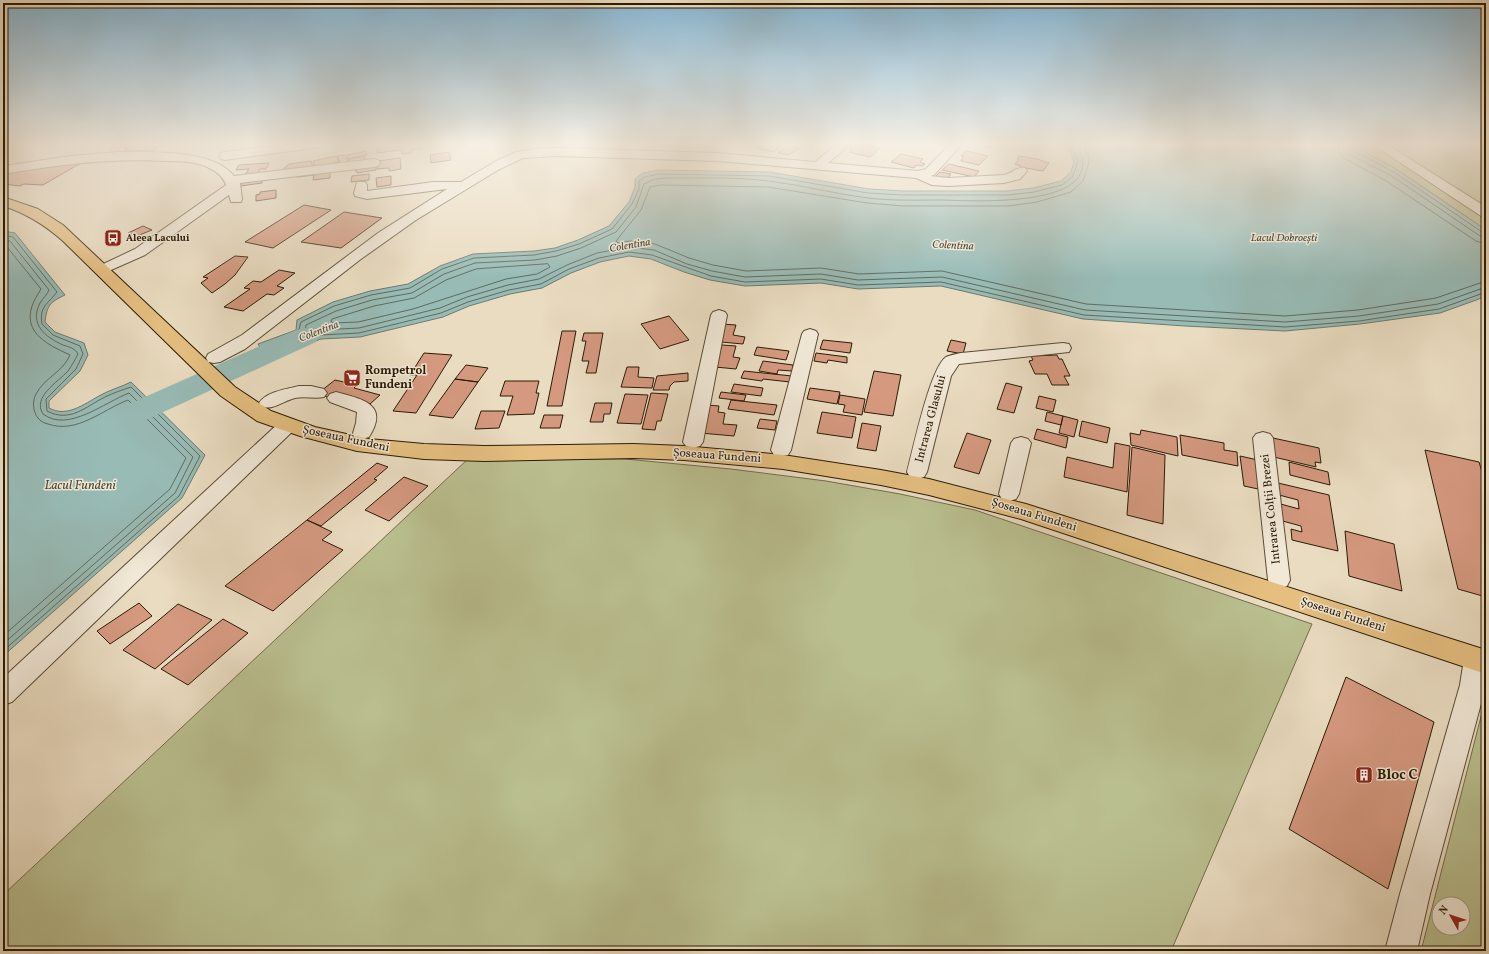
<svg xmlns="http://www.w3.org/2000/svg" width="1489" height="954" font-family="Vollkorn,serif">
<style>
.green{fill:#babf90;stroke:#726d4a;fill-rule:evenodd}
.water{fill:#98bbb6;stroke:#6c7b6f}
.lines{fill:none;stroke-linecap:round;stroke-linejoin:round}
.shore{stroke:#616b5e;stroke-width:1}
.river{fill:#98bbb6;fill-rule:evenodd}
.building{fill:#d59980;stroke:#2a1b05}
.minor-casing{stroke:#5a4b34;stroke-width:2}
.major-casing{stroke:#2a1b05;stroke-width:2}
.minor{fill:#f1e8d7;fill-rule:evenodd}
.major{fill:#e5be80;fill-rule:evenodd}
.labels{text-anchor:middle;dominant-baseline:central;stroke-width:3;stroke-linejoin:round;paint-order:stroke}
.far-poi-label{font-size:10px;font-weight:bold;fill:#2a1b05;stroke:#f1e8d7;text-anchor:start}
.far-water-label{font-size:11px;font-style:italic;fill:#4b4b3a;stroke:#f1e8d7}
.poi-label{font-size:12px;font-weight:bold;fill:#2a1b05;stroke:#f1e8d7;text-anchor:start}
.street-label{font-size:12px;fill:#2a1b05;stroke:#f1e8d7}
.water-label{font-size:13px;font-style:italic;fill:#4b4b3a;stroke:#f1e8d7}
.near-poi-label{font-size:14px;font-weight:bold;fill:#2a1b05;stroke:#f1e8d7;text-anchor:start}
</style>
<rect width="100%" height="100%" fill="#eadcc1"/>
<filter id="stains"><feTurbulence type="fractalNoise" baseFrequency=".005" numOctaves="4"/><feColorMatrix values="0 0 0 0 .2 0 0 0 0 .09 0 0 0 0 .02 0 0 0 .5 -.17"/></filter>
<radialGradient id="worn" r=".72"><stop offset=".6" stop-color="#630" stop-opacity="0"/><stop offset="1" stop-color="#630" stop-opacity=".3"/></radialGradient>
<!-- green -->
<path class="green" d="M1350,144H1486V230L1396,169Z
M469,458L625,459L731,469L826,481L900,494L975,510L1312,624L1171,951H3V895Z
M1486,697V951H1421ZM1439,904H1463V928H1439Z"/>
<!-- water -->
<path class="water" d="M1062,144H1350L1396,169L1486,230V295L1479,299L1440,313L1360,324L1285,331L1185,326L1083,319L941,286L858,289L821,283L745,286L710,280L684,272L651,259L629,256L600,262L571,273L542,288L510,294L469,306L443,317L360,337L321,339L268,359L258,344L296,330L297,320L333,302L370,291L408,284L440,266L473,254L534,251L555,248L578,240L609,226L629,202L635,187V179L643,173L658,170L770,172L869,189L904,191H1007L1033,188L1061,181L1071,172L1074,162L1070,151Z
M3,231L15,233L65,295C50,302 47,305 45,322L55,332L84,343L88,355L80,371L49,401V408C67,418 84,404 99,396C109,390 121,387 131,382L205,455L182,498L3,656Z"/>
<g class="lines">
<!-- shore -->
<path class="shore" d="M1068,144L1073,149L1078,161L1073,176L1062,185L1034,192L1008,195H904L868,193L769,176L659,174L645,177L639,181V189L632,204L612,229L579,244L556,251L534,255L474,258L442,269L410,288L371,295L334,306L301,322L298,333L266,345L265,348L271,353L321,335L359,333L441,313L468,302L509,290L541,284L569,269L599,258L629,252L652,255L711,276L745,282L821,279L858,285L941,282L1084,315L1285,327L1359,321L1439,309L1486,292
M1076,144C1115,209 974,201 943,200C918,200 893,201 868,198C835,194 802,185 769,181C737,177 702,178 669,178L655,179L644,184L636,207L616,232L581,248L557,256L535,260L475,263L444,274L412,293L372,300L336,311L306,325L305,333L307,334L320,330L359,328L440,308L467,297L508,285L539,279L567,265L597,253L629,247L654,250L687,264L712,271L745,277L821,274L858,280L942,277L1085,310L1285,322L1359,316L1438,304L1486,287
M1083,144L1089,159L1088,166L1083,181L1071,192L1037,202L1009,206H903L867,203L768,187L660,185L650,187L641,210L616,241L617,243L630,241L655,244L689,258L713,265L746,271L821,268L859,274L942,271L1086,304L1285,316L1358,310L1436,298L1486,281
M1337,144L1339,152L1344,158L1388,182L1476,241L1486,244
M1343,144L1344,150L1348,154L1392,176L1480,236L1486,238
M1348,144L1351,149L1394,172L1482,232L1486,233
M3,235L13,237L57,292C48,304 39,306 42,324L53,335L80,346L83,354L76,369L46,399L47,411C70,423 85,407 105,397C113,393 122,390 131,387L200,456L179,496L3,651
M3,240L10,241L49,290C47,295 43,298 40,303C29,324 45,337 63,345C69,347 75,348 78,354C75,360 72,365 68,371C58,382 32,397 43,414C68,433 105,402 129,393L193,457L175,493L3,644
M3,246L7,247L41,289C38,294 34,300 32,306C23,334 49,345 70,355C63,372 44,378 36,394C32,401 33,412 38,418C40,421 44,423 48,424C77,434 102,410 128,400L186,458L170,489L3,636
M548,264L550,267L537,274L506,279L413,309L358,322L333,323L331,321L332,319L374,306L414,298L446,280L476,269Z"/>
<!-- river -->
<path class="river" d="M306,328L316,330L320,336L316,342L124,430L113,433L102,430L98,423L102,416L296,330Z"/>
</g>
<!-- building -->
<path class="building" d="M133,144H163L153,151L124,150Z
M261,144H284L261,148Z
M379,144H397V146H399L400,150L377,153Z
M410,144H422V149L411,150L412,153L402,154L401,145Z
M754,144H785L773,152L756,148L758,146Z
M858,144H864L880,148L870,157L849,152L853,149L849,148L852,145L856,146Z
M972,144H995L991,148Z
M788,145L799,148L789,155L778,153Z
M366,151L367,155L349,159L347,155Z
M966,151L988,156L979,165L961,161L964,156H961Z
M449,152L451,160L431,163L430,155Z
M901,154L923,159L920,162L925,164L922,166L917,165L914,168L891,162Z
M345,155L349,164L334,167L333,164L340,163L337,156Z
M336,156L339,162L315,167L313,161Z
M364,156L366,161L350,164L348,159Z
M1019,156L1037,159L1049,163L1043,171L1020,167L1021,166L1015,164L1019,159H1017Z
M400,158L401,169L389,171V168L377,169V161Z
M311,161L314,169L304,170L303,167L294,169L291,171L280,172L289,164Z
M60,163H81L43,185L24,184L20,186L3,184V172Z
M269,163L266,169H260L257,175L244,176L249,169L236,170L239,165Z
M949,164L979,171L974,177L942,170Z
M376,165V170L357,173V171H355V168Z
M330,169V178L313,180L314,175L297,177L298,173Z
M940,172L951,174L945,181L934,178Z
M369,174V180L351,182L352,176Z
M391,176V185L377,187L376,178Z
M263,179L262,183L241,186V182Z
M276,190V198L256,201V195L260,194V192Z
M304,205L331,210L273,248L245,242Z
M344,212L382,218L341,248L301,242Z
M143,226L152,230L137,236L128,233Z
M235,256L248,257L235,275L225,284L212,293L201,283L208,278L203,277Z
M279,270L295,273L277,286L284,288L274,295L267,294L243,311L224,307L250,289L244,288L253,281L261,282Z
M669,316L689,340L660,349L641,324Z
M721,324L736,325L733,335L745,337L743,344L721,342Z
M562,331H576L562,406H547Z
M584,333H603L596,373H586L589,361H582L586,341H582Z
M823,340L852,343L850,353L820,349Z
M951,340L966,343L963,354L947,351Z
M722,345L736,346L733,357L740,358L736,369L715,367Z
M757,347L789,351L786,360L754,355Z
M424,353L452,355L416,413L393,411L417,375H410Z
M816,353L847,357V363L828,360L827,363L814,361Z
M1057,355L1059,359H1062L1070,376H1064L1069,385H1052L1047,374H1035L1029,361L1033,360L1031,356Z
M763,361L793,365L792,371L778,370L777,374L759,371Z
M466,365L488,368L478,382L455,379Z
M627,367H639L638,377L654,378L652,388L621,387Z
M744,371L792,376L790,382L763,379L762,381L741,378Z
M874,371L901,375L893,416L864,412Z
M688,373V381L674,382L670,386L669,390H653L657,376Z
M455,379L478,382L453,418L429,415Z
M335,380L357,385L354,388L380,395L370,404L338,396L334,399L317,394Z
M505,381H539L536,393H539L534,414L507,415L513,396H500Z
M1006,383L1022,387L1014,413L997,409Z
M734,384L763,388L761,396L731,392Z
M810,388L840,392L837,404L807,399Z
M721,392L746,395L744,401L719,398Z
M651,393L668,394L661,421H657L655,430L642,429Z
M625,394L648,395L641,424L617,423Z
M840,395L865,399L862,415L843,412L845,405L838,404Z
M1039,396L1056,400L1053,412L1036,408Z
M731,400L777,405L774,415L728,409Z
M595,403H612L610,414H604L603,422H590Z
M707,405L719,406L718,412L725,413L723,424L737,425L734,436L700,433Z
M481,411H505L499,428L475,429Z
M822,412L856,417L852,438L817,433Z
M1047,412L1063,416L1061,425L1045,421Z
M544,415H563L560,428H540Z
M1063,416L1078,420L1074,437L1059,433Z
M760,419L777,421L775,430L757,428Z
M1082,421L1110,428L1107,443L1079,436Z
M862,423L881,426L876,451L857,448Z
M1037,429L1068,437L1066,448L1034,439Z
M1141,430L1177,437L1178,456L1131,445L1130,433L1140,435Z
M967,433L991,440L979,474L954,467Z
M1180,435L1224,443V450L1237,452L1238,466L1182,455Z
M1273,438L1319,448L1321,463L1315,462L1316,467L1274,457Z
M1115,443L1130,446L1127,492L1064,477L1067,457L1113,468Z
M1132,447L1165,455L1163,524L1127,515Z
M1425,450L1479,462L1486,485V597L1458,589Z
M1240,456L1258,460L1263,490L1244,486Z
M1289,462L1328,472L1330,485L1290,475Z
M377,463L388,467L374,479L377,480L321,526L307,520Z
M404,477L428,486L389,521L365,510Z
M1278,483L1329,495L1338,551L1292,540L1291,529L1302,532L1301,526L1279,520L1277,503L1299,509L1298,500L1279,495Z
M307,520L332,532L322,540L343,550L273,611L225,586Z
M1345,531L1394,544L1402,591L1349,576Z
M139,603L152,616L110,644L97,631Z
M178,604L212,620L155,669L123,650Z
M223,619L248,633L188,685L161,669Z
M1346,677L1434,722L1388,889L1289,829Z"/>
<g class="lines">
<defs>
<path id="minor" d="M292,144H326L324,146L320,147L225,160L221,159L219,156L221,153L225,152Z
M837,144H850L828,163L918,171L926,169L950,144H962L934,175L930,176L948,178L1004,175C1012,173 1017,166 1025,168L1027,171L1020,179L1004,183L948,186L932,185L916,178L717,161L557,156L523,158L498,170L416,220L361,259L245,349L220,362L214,363L208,362L206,358L208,354L242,335L378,233L447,189L367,199L355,196L354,193L357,182H365L367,185V191L433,182H461L496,161L516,152L534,149L557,148L717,153L815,162Z
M1372,144H1386L1486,207V217L1481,216Z
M118,152C149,152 214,149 234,176L374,159L378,160L380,163L378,166L374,167L240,183L242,199L241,202H231L229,195L145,255L102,274L97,273L95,270L97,267L135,249L226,185C223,176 216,171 207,167C194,161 179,161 165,161C110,158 57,165 3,174V166L71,156Z
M719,310L725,312L727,315L703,442L700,446L693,448L686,446L683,442L711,315L713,312Z
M810,329L816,331L818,334L791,450L788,455L781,456L774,455L771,450L802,334L804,331Z
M1063,343L1069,344L1071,348L1069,352L959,364L951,376L927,472L924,477L917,479L910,477L907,472C913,450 930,368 946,357C950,355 957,354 961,353Z
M299,386H311L324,389L327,393L324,397C315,399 305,396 295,398C283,401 274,410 262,407L259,403C266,392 286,389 299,386Z
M336,392C362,399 390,404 369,437L362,439L355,437L353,433L356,423L357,412L330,402L327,398L330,394Z
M288,419L295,421L297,425L295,429L12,702L3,705V678L281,421Z
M1263,432L1270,434L1273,438L1290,580L1287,586L1279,589L1271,586L1268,580L1253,438L1256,434Z
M1021,437L1028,439L1031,443L1019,494L1016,499L1009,501L1002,499L999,494L1011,443L1014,439Z
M1476,648L1485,652L1486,654V685L1430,894L1417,951H1385L1400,894L1460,685L1464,659L1467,652Z"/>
<path id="major" d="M3,197L38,209L63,225L235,387L271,411L315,427L369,439L424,444L484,446L634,444L684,446L783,455L881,470L929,479L1026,504L1486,650V674L1021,519L929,495L881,485L783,469L684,460L634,458L484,461L424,459L357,451L300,436L257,421L221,396L63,241C45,225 26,213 3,206Z"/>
</defs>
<!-- minor casing -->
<use href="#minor" class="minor-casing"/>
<!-- major casing -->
<use href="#major" class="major-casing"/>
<!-- minor -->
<use href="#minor" class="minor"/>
<!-- major -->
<use href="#major" class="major"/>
</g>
<!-- sky -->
<linearGradient id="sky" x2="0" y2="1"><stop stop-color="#88b7d4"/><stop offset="0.52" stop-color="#f6efe3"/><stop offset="1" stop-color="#f6efe3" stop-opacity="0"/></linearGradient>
<rect width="1489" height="278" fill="url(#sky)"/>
<!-- icons -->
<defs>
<symbol id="bus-square" viewBox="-11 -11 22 22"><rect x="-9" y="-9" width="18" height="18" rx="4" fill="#8f2418" stroke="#f1e8d7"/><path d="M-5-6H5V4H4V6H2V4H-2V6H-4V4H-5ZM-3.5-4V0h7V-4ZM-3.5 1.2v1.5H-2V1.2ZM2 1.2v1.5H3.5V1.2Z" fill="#fff"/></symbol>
<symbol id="supermarket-square" viewBox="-11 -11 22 22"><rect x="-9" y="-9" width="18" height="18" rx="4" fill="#8f2418" stroke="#f1e8d7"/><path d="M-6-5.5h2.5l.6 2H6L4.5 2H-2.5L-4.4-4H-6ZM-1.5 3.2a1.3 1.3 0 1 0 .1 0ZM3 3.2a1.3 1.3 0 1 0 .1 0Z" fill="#fff"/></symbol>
<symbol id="building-square" viewBox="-11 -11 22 22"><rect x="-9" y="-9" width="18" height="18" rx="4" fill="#8f2418" stroke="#f1e8d7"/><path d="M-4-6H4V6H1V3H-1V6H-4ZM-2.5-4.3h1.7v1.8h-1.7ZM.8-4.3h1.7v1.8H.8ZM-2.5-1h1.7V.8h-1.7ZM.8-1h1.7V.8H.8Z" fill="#fff"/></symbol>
</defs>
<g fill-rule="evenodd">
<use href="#bus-square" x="103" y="228" width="20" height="20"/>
<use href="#supermarket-square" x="342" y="368" width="20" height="20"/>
<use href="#building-square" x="1354" y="765" width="20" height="20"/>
</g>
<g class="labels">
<!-- far-poi labels -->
<g class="far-poi-label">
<text x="126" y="238">Aleea Lacului</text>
</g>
<!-- far-water labels -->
<g class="far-water-label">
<text x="1284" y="238">Lacul Dobroești</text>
<text transform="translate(630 246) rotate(-10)">Colentina</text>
<text transform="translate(953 246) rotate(3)">Colentina</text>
<text transform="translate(319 332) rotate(-21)">Colentina</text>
</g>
<!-- poi labels -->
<g class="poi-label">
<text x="365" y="371">Rompetrol<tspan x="365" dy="14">Fundeni</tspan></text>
</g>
<!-- street labels -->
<g class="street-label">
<text transform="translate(931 419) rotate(-75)">Intrarea Glasului</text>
<text transform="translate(346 439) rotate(12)">Șoseaua Fundeni</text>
<text transform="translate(717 456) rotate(4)">Șoseaua Fundeni</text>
<text transform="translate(1271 509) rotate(-96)">Intrarea Colții Brezei</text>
<text transform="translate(1034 515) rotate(17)">Șoseaua Fundeni</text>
<text transform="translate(1343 615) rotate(18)">Șoseaua Fundeni</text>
</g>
<!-- water labels -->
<g class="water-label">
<text x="80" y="486">Lacul Fundeni</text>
</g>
<!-- near-poi labels -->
<g class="near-poi-label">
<text x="1377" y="775">Bloc C</text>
</g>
</g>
<!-- margin -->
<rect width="1489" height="954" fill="none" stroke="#eadcc1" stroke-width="16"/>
<rect x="4" y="4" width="1481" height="946" fill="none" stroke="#2a1b05" stroke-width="2"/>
<rect x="8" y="8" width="1473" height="938" fill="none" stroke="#2a1b05"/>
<!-- north arrow -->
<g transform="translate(1451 916) rotate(309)"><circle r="19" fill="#f1e8d7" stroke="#a19683"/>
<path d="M0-3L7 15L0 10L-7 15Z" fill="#8f2418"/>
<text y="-6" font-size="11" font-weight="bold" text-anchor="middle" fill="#2a1b05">N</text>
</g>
<rect width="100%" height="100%" filter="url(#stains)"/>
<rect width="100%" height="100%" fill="url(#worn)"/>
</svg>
